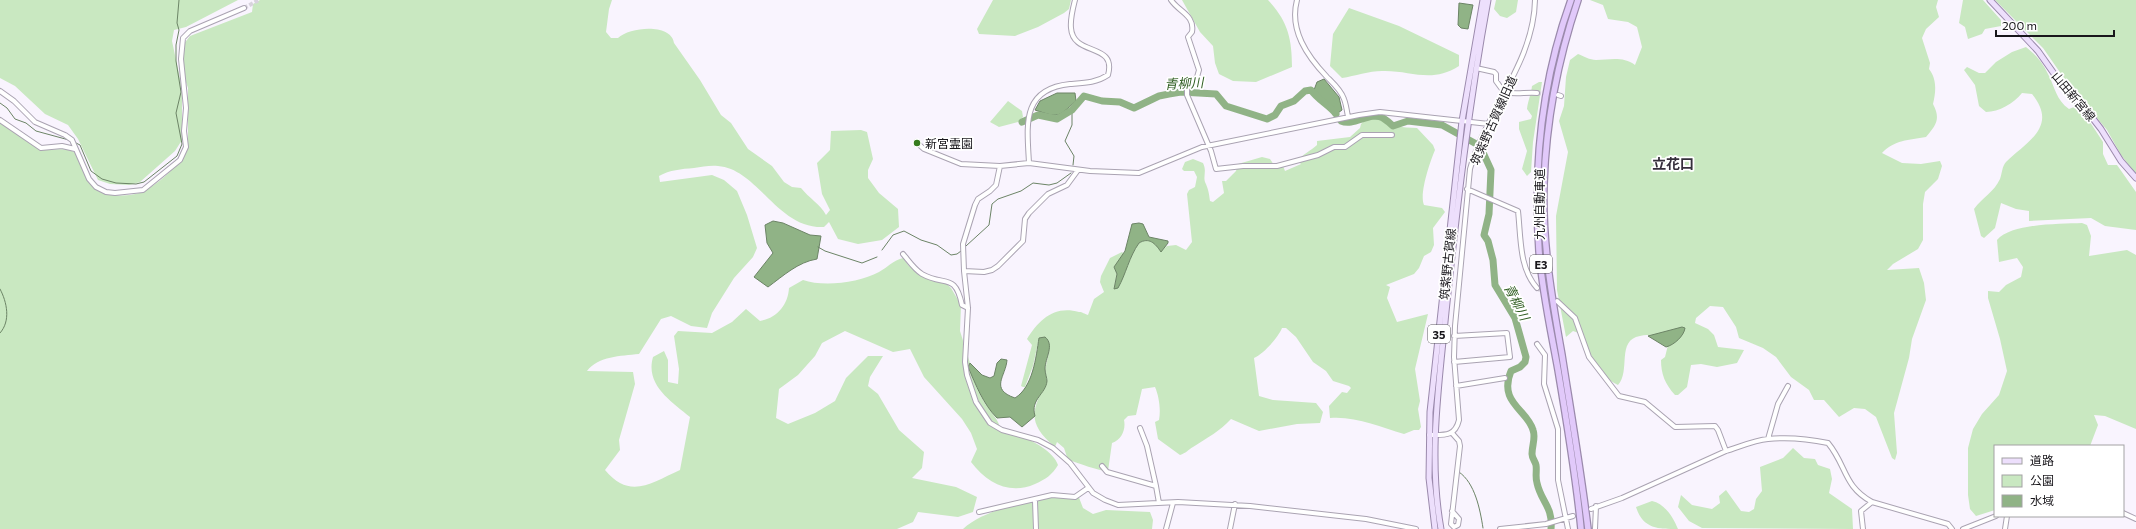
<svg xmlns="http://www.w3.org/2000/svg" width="2136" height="529" font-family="Commissioner,'Noto Sans JP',sans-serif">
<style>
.green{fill:#c9e8c1}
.water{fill:#90b386;stroke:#6c8466}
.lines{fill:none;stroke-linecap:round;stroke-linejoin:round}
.stream{stroke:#6c8466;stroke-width:1}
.river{stroke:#90b386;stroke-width:7}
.minor-tunnel{stroke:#d7d3dc;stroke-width:4;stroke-dasharray:4 2;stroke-linecap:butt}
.minor-casing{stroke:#aaa3b2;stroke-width:6}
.major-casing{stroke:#9b8aac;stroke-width:7}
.highway-casing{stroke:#9b8aac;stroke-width:8}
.minor{stroke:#fff;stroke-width:4}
.major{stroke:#eddffc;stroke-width:5}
.highway{stroke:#e1c9fa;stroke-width:5.5}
.poi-dot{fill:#367b1e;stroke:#fff;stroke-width:1.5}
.labels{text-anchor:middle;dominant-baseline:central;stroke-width:3.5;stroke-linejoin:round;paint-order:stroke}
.shield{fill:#fff;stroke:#5d5c5f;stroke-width:1}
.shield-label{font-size:11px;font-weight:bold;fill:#18161b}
.street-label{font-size:12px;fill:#18161b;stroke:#fff}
.poi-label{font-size:12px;fill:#18161b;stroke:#fff;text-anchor:start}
.water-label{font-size:13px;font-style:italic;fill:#2d5c1f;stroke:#fff}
.quarter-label{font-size:14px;font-weight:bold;fill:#352f3b;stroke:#fff}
</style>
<rect width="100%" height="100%" fill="#f9f4fe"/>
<!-- green -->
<path class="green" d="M0,0H238L186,27L174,30L172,41L182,88V140L175,151L140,182L129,185L110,184L98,180L78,139L68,125L45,114L15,86L0,78Z
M260,0H612L609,9L606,32L611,38H618C630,27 671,23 674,43L700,80L721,115L731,123L748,149L772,166L784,182L792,187L801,188C809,198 820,204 826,215L830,210L822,194L817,163L830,150L831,131L861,130L867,132L873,159L868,170V178L879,193L898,209L899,227L882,240L858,244L838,239L829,222L824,227C777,229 758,169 718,166C710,165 702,167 694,168C681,169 670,170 659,176L660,182L712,175L724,180L737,191L747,215L757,248L753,257L734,278L712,313L707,328L691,326L671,316L661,319L639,354C620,356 599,356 587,371L633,372L635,384L619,440L620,450L605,470C630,500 651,483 680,470L690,417C671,401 645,385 653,357L664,351L668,360V382L678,384L679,369L674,336L678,331L712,333L732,322L746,309L760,321C777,318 788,305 789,288L803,280C823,287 859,283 879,272C888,267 892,261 903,258L909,266L928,278L945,282L951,288L961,305L960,331L970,363L968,367C974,380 979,394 986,405C992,413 997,418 1000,427C1017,434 1052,447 1058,465C1052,475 1046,479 1035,484C1010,495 988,484 971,462L977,449L971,433L962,419L924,377L910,349L893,352L845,331L822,343L815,356L798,375L779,389L776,418L788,424L815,413L835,401L846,378L868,356H883L870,377L868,386L878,394L899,430L924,452L922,468L912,478L956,487L977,497L973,512L958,517L918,512L913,522L897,529H0V120L37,148C51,152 60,146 75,152C81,166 86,183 99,191C109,196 128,197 139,193C156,187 183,163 188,145V88L178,59L183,45L190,36L252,12L253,4Z
M993,0H1071L1069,9L1064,13L1038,27L1015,36L979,34L977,29Z
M1182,0H1268C1288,21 1292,39 1292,67L1256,82L1233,81L1219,74L1215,63L1213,46L1200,32Z
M1496,0H1518L1516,12L1507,18L1500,16L1494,9Z
M1590,0H1938L1936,7L1939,17L1926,29L1922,38L1930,63L1929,69C1937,79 1936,92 1933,104C1941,119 1936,125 1926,137C1909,140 1894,140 1882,153L1902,163L1921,164L1940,161L1942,166L1938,179L1925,192L1923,204V240L1918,249L1893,264L1887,270L1919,268L1924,283L1926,300L1912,339L1909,358L1894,413L1897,453L1895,460L1892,458L1876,417L1865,409L1854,408L1839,417L1824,400H1814L1809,390L1791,377L1776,357L1763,348L1739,338L1736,327L1723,307L1710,306L1696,318L1695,323L1708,329L1714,335L1718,347L1744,350L1737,363L1717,367L1701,364L1691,365L1687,387L1678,395H1675C1665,384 1661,374 1661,360L1665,357L1668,345C1658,338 1652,333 1640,336C1616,340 1631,371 1618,385C1600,377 1588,353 1584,335L1573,331L1566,337L1557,290L1556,216L1568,152L1559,121L1564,106L1566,77L1570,60L1578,54C1583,56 1590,60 1596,60C1609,60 1623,56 1635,65L1642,47L1637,27L1628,22L1608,19L1603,5Z
M1963,0H1983L2001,20V26L1985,29L1982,34L1968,39L1965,27L1959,23Z
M1995,0H2136V174L2121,155L2107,130L2066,81L2043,48Z
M1349,8L1399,26L1459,55V66C1431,84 1411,70 1382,71C1369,71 1355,76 1342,78L1330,66L1333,34Z
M2026,47C2035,54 2043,63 2048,74C2055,87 2056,100 2069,109L2074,107L2086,116L2103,142V154L2108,165H2117L2136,192V230L2105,226L2091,218L2029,221V211L2016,209L2001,203L1995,228L1984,238L1981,236L1974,209C1982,198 1994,192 2000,179C2002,174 2002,166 2006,162C2026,142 2059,127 2032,94L2022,93C2014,103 1999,112 1986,112L1979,106L1975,85L1964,70L1967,67L1979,73H1985L1996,62L2012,52Z
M1539,82H1542L1533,142L1531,172L1527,176L1522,169L1527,151L1519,129V122L1531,119L1532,116L1527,109C1528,100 1531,95 1532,86Z
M1008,101L1022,111L1023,117L1018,122L999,127L990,122Z
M1380,118C1392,128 1402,127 1417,128L1433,145L1435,150C1430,162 1419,194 1424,205L1442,208L1445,212L1433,228L1434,245L1431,252L1424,256L1419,268L1414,274L1386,285L1390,287L1387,298L1397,322L1428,314L1415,369L1420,401L1418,409L1421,427L1419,430H1414L1404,434C1380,427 1356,416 1330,418L1329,406L1342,392L1347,393L1351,388L1349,386L1333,381L1326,371L1313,362L1296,337L1286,328H1282C1278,338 1263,354 1254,358L1259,396L1273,400L1316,403L1323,412L1320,423L1297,424L1259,431L1231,419C1220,431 1207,438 1193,447C1188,450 1186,453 1180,455L1158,439L1155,422L1159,420C1161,410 1159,396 1155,387L1142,389L1136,415L1128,416L1124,420C1126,429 1122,440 1112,443L1108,471C1098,471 1079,463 1068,460L1064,448L1057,442L1055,447C1027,423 1031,411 1047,381L1045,370L1049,352L1039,338L1033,366L1025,387H1023L1021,386L1032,345L1027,339C1039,320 1054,305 1079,312C1083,312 1084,314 1088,315L1094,299L1104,292L1100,282L1101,276L1110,258L1122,252L1124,254L1114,267L1117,274L1114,288C1126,276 1129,257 1139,243C1149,237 1155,243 1161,251L1167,246L1176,245L1186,250L1192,242L1187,194L1189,190L1195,187L1197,177L1194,171H1184L1182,169L1185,162L1193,159L1203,163C1207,171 1203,176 1205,182C1208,188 1209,193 1210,201L1213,202L1224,193L1222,181H1226L1236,171L1238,164L1262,157L1270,159L1276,168L1283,166L1285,171L1301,164L1298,161C1302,154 1311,151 1317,145V141L1350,137L1360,128L1361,124L1366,119Z
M2082,223L2087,225L2091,236L2089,256L2127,250L2136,255V429L2105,416L2094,415L2098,425L2090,446H1995V510L1976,516L1970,509L1968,495V448L1973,429L1982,414L1999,395L2007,371L2000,339L1988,298V291L1999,292L2006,285L2021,277L2023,267L2017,258L1999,262L1997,240C2012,223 2060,224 2082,223Z
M1793,448L1804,458L1815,459L1818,465L1830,469L1832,479L1829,493L1852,509L1853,529L1702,528L1689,521L1678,507L1681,495L1692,505L1712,509L1720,503L1719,496L1726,490L1741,511L1749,512L1754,509L1756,499L1762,491L1760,467L1783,458Z
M1068,494L1078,495L1083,508L1093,514L1106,510L1150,512L1153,520L1152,529H963C987,507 1036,500 1068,494Z
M1652,501C1665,504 1673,517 1678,529C1658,529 1643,529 1636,507Z"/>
<!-- water -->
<path class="water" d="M1459,3L1473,5L1468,29L1461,28L1458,25Z
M1324,79L1339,97L1342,110L1338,113C1331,104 1321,100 1314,90L1317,82Z
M1057,93H1075L1076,101C1057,118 1059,118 1035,110L1040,101Z
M773,221L783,223L810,235L821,236L817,259C798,262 783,276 768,287L754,277L773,253L767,243L765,225Z
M1139,223L1143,224L1149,237L1168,241V243L1161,252C1155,243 1149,237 1139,243C1129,257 1126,274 1118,288L1114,289L1117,274L1114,267L1125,251L1132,224Z
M1682,327L1685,328C1684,336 1674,345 1666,347L1648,336Z
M1045,337C1055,345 1045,358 1045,369C1045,373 1047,378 1047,381C1046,394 1030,399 1035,416L1022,427L1010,417L997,418C983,404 976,385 968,367L970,363L982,375L990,378L994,376L997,363L1001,359L1007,360C1006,376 989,389 1015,398C1033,387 1036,357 1039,338Z"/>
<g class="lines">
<!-- stream -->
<path class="stream" d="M0,103L7,108L15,119L26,123L36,131L69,140
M1072,110V125L1065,141L1074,156L1073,165
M74,142L80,145L91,171L102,179L116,183L136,184L144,182L177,156L182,144L176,113L181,92L176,61V45L179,30L177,23L179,0
M966,246L989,225L992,204L998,199L1021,191L1033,183L1049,185L1057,183L1071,173
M818,247L825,251L862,263L877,257
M882,250L893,235L904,231L921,240L937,245L951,255L957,254L961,251
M0,289C7,302 11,321 0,333
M1459,472C1475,483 1480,509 1483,528"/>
<!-- river -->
<path class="river" d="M1341,121C1354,127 1370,111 1383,118C1386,120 1390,123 1393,126L1408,121L1442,125L1480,146L1491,170L1489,214L1484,235L1488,241L1493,260L1495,285L1515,318L1526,357L1525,362L1520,367L1511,371C1498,403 1527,409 1533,430C1536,438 1532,445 1532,454C1532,458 1535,461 1536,465C1537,471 1535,477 1537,483C1541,502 1553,506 1551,529
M1022,122L1038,115L1057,119L1072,110L1084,96L1102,101L1120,102L1134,108L1159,96L1169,94L1181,92L1216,94L1226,106L1267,119L1275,115L1281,106L1294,101L1305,91L1311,90C1318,100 1329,105 1336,114"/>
<!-- minor-tunnel -->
<path class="minor-tunnel" d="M244,8L259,0
M1537,93L1555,95
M1537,288L1553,299"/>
<defs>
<path id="minor" d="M1171,0C1179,12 1195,15 1192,32L1188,37L1199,70L1197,77L1187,88V95L1211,151L1216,169L1243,166H1277L1318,155L1334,147H1345L1362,135H1392
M1297,0C1289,30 1307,56 1327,77C1333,83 1341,90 1344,99C1346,104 1347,111 1348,117
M1476,68L1494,72L1496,74V81L1504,92C1516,95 1525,92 1537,93
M0,91L14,101L35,122L65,135L72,140L89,179L96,187L106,192L115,193L143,190L180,160L186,147L184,131L186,108L181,59L183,38L190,31L244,8
M1558,95L1561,96
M0,120L41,148L62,146L75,149
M916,142L924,149L961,164L1000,166L1029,163L1090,171L1139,173L1202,147L1359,115L1380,112L1489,124
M1029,163C1027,125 1021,89 1070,84C1084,83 1096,83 1108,75C1117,42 1073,57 1071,28C1070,19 1073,8 1075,0
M1000,166L996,185L990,191L978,199L975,205L963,244L964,271L968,308L965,362L967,375L976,402L990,423L1002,430L1038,440L1053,448L1070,463L1093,493L1105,500L1118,505L1178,502L1250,506L1366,519L1416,529
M1467,189L1518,211C1521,238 1519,268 1537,288
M903,254C909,261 914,269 922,274C945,287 955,272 962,305L968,308
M964,271L984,272L992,270L998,266L1023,241L1025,219L1029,213L1048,194L1067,185L1078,170
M1557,301L1575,318L1589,357L1619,396L1645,402L1675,427L1715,426L1718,430L1726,451
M1537,344L1545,355L1544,384L1558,429V480L1568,529
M1454,362L1510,357L1507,333L1454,336
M1456,386L1505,378
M1140,428L1147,446L1156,486
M1429,435C1444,435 1455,437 1459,420L1454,357L1455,326L1470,169C1486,111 1534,62 1535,0
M1768,439L1778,404L1788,386
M1102,466L1107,472L1156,486L1159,503
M1035,501L1036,529
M1591,509L1622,498L1726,451C1739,447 1755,440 1768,439C1788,437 1809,439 1828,443C1847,466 1843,486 1872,502L1948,524L1952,529
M1452,511L1459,519L1458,525L1454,527L1451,524L1460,446L1459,441L1452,433
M979,512L1052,495L1075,497L1088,488
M2123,513L2136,519
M1166,529L1173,503
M1230,529L1235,504
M1500,529L1546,524L1573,516
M1595,529L1596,506
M1863,529L1861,511L1872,502
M1963,529L1996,516
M2005,529L2007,516"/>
<path id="major" d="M1990,0L2038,51L2067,92L2087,111L2101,129L2121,161L2136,178
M1435,529L1429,478L1430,412L1462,121L1483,0
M1441,529C1428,457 1439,384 1446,312C1457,207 1469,103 1488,0"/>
<path id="highway" d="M1571,0C1542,80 1533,166 1539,251C1542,291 1551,331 1558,370C1567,423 1576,476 1581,529
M1578,0C1558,59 1546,121 1544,184C1542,241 1552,299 1562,355C1571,413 1581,471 1588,529"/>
</defs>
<!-- minor casing -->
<use href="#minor" class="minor-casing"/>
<!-- major casing -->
<use href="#major" class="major-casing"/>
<!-- highway casing -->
<use href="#highway" class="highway-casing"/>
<!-- minor -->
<use href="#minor" class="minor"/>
<!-- major -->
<use href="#major" class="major"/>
<!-- highway -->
<use href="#highway" class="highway"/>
</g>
<!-- markers -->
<circle class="poi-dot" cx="917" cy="143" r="4"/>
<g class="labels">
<!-- shield labels -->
<g class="shield">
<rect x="1530" y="255" width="22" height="18" rx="3"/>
<rect x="1428" y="325" width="22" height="18" rx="3"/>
</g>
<g class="shield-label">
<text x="1541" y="264">E3</text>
<text x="1439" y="334">35</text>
</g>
<!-- street labels -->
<g class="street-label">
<text transform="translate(2074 96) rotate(50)">山田新宮線</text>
<text transform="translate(1493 120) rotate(-66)">筑紫野古賀線旧道</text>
<text transform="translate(1539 204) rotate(-90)">九州自動車道</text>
<text transform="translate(1447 264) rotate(-84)">筑紫野古賀線</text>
</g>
<!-- poi labels -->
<g class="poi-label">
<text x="925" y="143">新宮霊園</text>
</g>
<!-- water labels -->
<g class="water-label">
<text transform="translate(1184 83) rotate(-3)">青柳川</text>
<text transform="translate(1517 302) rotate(63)">青柳川</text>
</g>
<!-- quarter labels -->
<g class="quarter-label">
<text x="1673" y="163">立花口</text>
</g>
</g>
<!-- legend -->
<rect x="1994" y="445" width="130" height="72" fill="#ffffff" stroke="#a3a2a4"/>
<rect x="2002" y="458" width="20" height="6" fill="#eddffc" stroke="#a3a2a4"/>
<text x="2030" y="465" font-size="12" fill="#18161b">道路</text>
<rect x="2002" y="475" width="20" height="12" fill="#c9e8c1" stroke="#a3a2a4"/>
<text x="2030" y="485" font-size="12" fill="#18161b">公園</text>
<rect x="2002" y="495" width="20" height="12" fill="#90b386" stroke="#a3a2a4"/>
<text x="2030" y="505" font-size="12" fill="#18161b">水域</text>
<!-- scale -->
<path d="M1996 30v6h118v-6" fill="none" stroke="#18161b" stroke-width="2"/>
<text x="2002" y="30" font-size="12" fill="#18161b" stroke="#ffffff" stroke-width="3" paint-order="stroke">200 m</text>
</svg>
